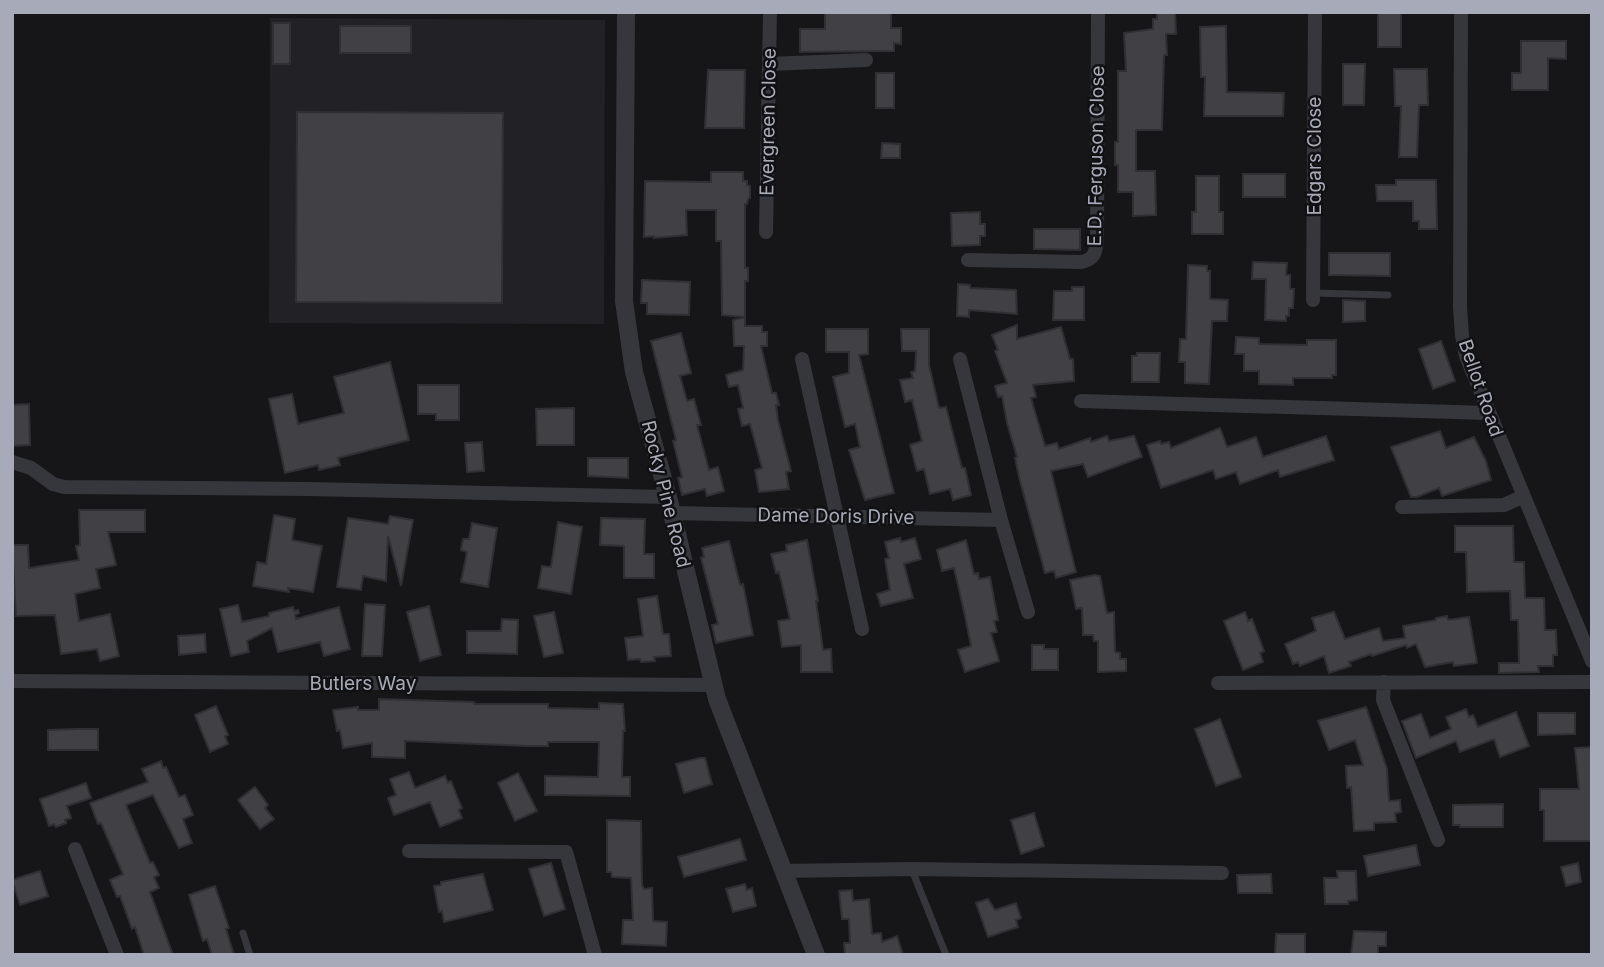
<svg xmlns="http://www.w3.org/2000/svg" width="1604" height="967" font-family="Inter,sans-serif">
<style>
.built{fill:#222125}
.building{fill:#404045;stroke:#302f34;stroke-width:2}
.lines{fill:none;stroke-linecap:round;stroke-linejoin:round}
.service{stroke:#36373d;stroke-width:7}
.minor{stroke:#36373d;stroke-width:14}
.tertiary{stroke:#36373d;stroke-width:18}
.labels{text-anchor:middle;dominant-baseline:central;stroke-width:5;stroke-linejoin:round;paint-order:stroke}
.street-label{font-size:19px;fill:#a7abb9;stroke:#111113}
</style>
<rect width="100%" height="100%" fill="#161618"/>
<!-- built -->
<path class="built" d="M270,18L605,20L604,324L269,323Z"/>
<!-- building -->
<path class="building" d="M825,12H891V28H901V44L894,43V51L800,52V29H825Z
M1157,12H1175L1176,34H1166L1167,55H1164L1162,130H1136V171H1155L1156,215L1133,216V192H1118V165H1115V142H1118V71H1126L1124,33L1153,29V19H1157Z
M1378,12H1401V47H1378Z
M273,23H290V64H273Z
M340,26H411V53H340Z
M1226,26L1227,92L1284,93L1283,116H1204L1205,77H1201L1200,27Z
M1521,41H1566V59L1548,58V90H1512V73H1521Z
M1343,64H1365L1364,105H1343Z
M1394,69H1427L1428,105H1419L1417,157H1399L1401,106H1395Z
M708,70H745L744,128H705Z
M876,73H894V108H876Z
M297,112L503,113L502,303L296,302Z
M882,143L900,144V158H881Z
M711,172H743V181H747V185L750,186V198L748,199L747,204H745V268H748V281H745V326H762V332H767V346H761L772,393H776L779,405H776L778,420L791,471L786,472L789,489L759,492L755,470L762,468L750,424L742,426L738,409L743,408L738,385L729,387L726,375L743,370L744,346H734L733,320L745,317L722,315L721,241H716V210H686L687,235L654,238V236L644,237L645,181L711,182Z
M1243,174H1285V197H1243Z
M1196,176H1219V212H1223V234H1192V212H1196Z
M1396,180H1436L1437,229H1419V221H1413V201H1377L1376,185H1396Z
M980,212V224H985V236H980V245L952,246L951,213Z
M1034,229H1080V250L1034,249Z
M1329,253H1390V276L1329,275Z
M1253,262L1287,263L1286,275H1290V289H1294L1293,308H1289V316H1286V321L1265,320L1266,279H1252Z
M1188,265L1207,266V271H1210V299L1228,300L1227,321H1212L1209,384L1185,383V362H1179L1180,339H1186Z
M642,280L690,282L689,315L647,314V303H641Z
M958,284L970,285V288L1016,290L1017,314L969,310V317L957,316Z
M1072,287H1084V320H1053L1054,291H1072Z
M1343,300L1365,301V321L1343,322Z
M1017,325V339L1061,327L1070,359H1073L1074,381L1033,385L1036,397L1031,398L1045,446L1057,443L1059,449L1090,438L1091,442L1107,436L1109,441L1134,436L1142,457L1088,477L1083,464L1051,471L1076,572L1056,578L1054,571L1045,573L1020,481L1015,458L1017,457L1007,423L1002,396L998,397L995,386L1007,383L995,351L998,350L992,335Z
M826,329H868V354L859,355L894,493L865,500L849,450L860,447L855,424L845,427L833,377L849,373V352H826Z
M901,329H929V365L939,408L946,407L962,468H965L971,495L953,500L950,489L930,494L924,469L917,471L910,445L922,441L912,400L905,402L900,380L913,378L911,372L915,371L916,351H902Z
M681,333L691,373L680,376L687,401L694,399L701,425H697L709,470L718,467L724,491L707,496L705,489L682,495L678,478L682,477L673,441L676,440L651,341Z
M1236,337L1259,338V344L1307,345V340H1336V375H1332V378H1293V385L1259,384V371H1244V354H1235Z
M1441,341L1455,381L1433,389L1419,349Z
M1137,353H1160L1159,382H1132V356H1137Z
M390,362L409,440L338,458L340,465L319,470L318,465L285,473L269,399L292,394L298,424L344,413L334,377Z
M418,385H459V420H436V414H418Z
M29,404L30,445L12,446V405Z
M574,408V445H537L536,409Z
M1220,428L1227,447L1256,437L1263,457L1326,436L1334,460L1280,477L1278,470L1240,484L1236,472L1216,479L1213,470L1161,488L1147,445L1160,441L1161,444L1169,442L1171,448Z
M1440,431L1446,448L1474,437L1486,461L1491,480L1442,496L1439,488L1417,497H1411L1391,447Z
M482,442L484,471L467,472L465,443Z
M588,458H628V478L588,476Z
M79,510H145V532H108L116,565L96,569L100,588L75,594L79,621L110,614L119,656L100,661L97,649L61,654L55,615L16,616L12,545H28L29,568L79,560L76,546L80,545Z
M274,515L295,519L292,540L322,546L313,592L288,588L289,592L253,586L257,562L266,564Z
M390,516L413,520L401,586L388,536L386,581L363,576L361,590L337,587L348,518L388,524Z
M601,518L645,519L644,554H654V578H624V546L600,545Z
M558,522L582,527L571,594L538,588L542,566L551,567Z
M472,523L497,528L488,587L461,582L467,552L461,550L463,539H469Z
M1455,526H1513L1514,562H1524L1525,598H1544L1545,630H1556L1557,655H1553V666H1538L1539,672L1499,673V663H1519L1518,620H1511L1510,591L1467,592L1466,552H1455Z
M900,538L901,542L915,538L921,559L904,564L913,598L881,606L877,594L890,590L885,559L889,558L885,542Z
M807,540L818,601H816L823,650L831,649L832,672H801V645L782,647L778,621L790,619L779,572L776,573L771,554L787,551L786,545Z
M966,540L974,574L978,573L979,579L990,577L998,620L994,621L997,632L991,633L999,661L965,672L958,650L971,646L965,616L954,568L942,571L937,550Z
M729,541L740,585L743,584L753,635L716,643L712,625L718,624L701,558L704,557L702,548Z
M1095,575L1100,576L1107,613L1114,612L1115,652L1120,653V659H1126V671L1098,672V641H1094L1093,635H1083L1082,608L1076,609L1070,580Z
M657,596L663,634H669L671,656L654,657L655,661L641,662L640,659L628,660L625,638L643,636L638,599Z
M365,604L385,605L382,656H362Z
M238,605L242,622L269,616V613L293,607L294,611L298,610L299,613L295,615L296,619L339,607L350,649L324,656L320,642L278,652L272,628L247,641L249,652L231,656L220,609Z
M429,606L441,655L420,661L407,612Z
M554,612L563,653L544,657L534,616Z
M1245,612L1248,621L1252,619L1264,651L1260,653L1263,662L1243,670L1224,621Z
M1334,612L1345,639L1379,628L1383,641L1405,638L1403,626L1436,620V618L1447,616L1448,620L1469,617L1477,663L1454,666L1453,662L1425,667L1416,644L1407,648L1406,645L1372,656L1371,654L1349,662L1351,666L1329,673L1324,656L1300,666L1298,662L1293,664L1285,644L1316,631L1312,618Z
M502,619L518,620L517,654L467,653V631H501Z
M205,634L206,652L179,655L178,636Z
M1032,645H1044V649H1058V670H1032Z
M379,699L474,702V704H548V708L599,709V703L623,704L625,731H623L622,777H630V796L545,795V776L598,777L599,742H548V746H529L405,741V758L372,757V743L343,748L340,730L337,731L333,710L358,707V710H379Z
M216,706L228,735L225,736L228,744L210,752L195,715Z
M1366,707L1387,769L1389,801L1400,800L1401,812L1395,813L1396,822L1374,823V830L1354,831L1351,787L1347,788L1346,766L1363,765L1355,740L1329,750L1318,721Z
M1466,709L1469,717L1473,715L1478,727L1516,712L1529,746L1500,757L1494,739L1460,752L1456,741L1416,758L1402,721L1421,714L1430,738L1451,729L1446,717Z
M1538,713H1575V734L1538,735Z
M1220,719L1241,777L1216,786L1195,729Z
M76,729H98V750H48V730Z
M1592,747V841H1544V810H1540V789H1579L1575,748Z
M700,758H705L712,784L684,793L676,764Z
M161,761L163,768L166,767L179,797L185,795L193,815L183,819L192,843L179,848L153,795L126,805L150,863L153,862L159,875L154,877L159,888L150,892L173,955H144L135,927L132,929L120,896L117,897L110,880L123,874L101,823L98,824L90,803L148,782L142,769Z
M409,772L415,788L445,776L448,783L451,781L457,796L462,808L459,810L462,818L440,827L430,802L394,815L388,798L396,795L390,779Z
M518,773L537,811L515,821L498,783Z
M86,783L91,798L67,806L71,818L65,820L66,823L56,827L54,824L49,826L40,799Z
M255,787L268,805L265,808L274,819L260,829L238,800Z
M1503,804V827H1460V825H1453V805Z
M1034,813L1044,846L1021,854L1011,820Z
M607,820L641,821L642,885L644,889L652,888L653,921L667,922L666,946L622,944L623,920H633L631,878L612,877L611,872H607Z
M740,839L746,860L684,877L678,857Z
M1416,845L1420,865L1368,876L1364,856Z
M551,863L565,909L544,916L529,869Z
M1578,863L1581,882L1566,886L1561,867Z
M40,871L48,896L20,905L12,880Z
M1337,871H1356L1357,900L1348,901V904H1325L1324,878H1338Z
M483,874L493,910L444,922L442,911L439,912L434,886L441,885V882Z
M1271,874L1272,893H1238L1237,875Z
M745,884L747,890L752,888L756,906L733,912L726,889Z
M215,886L229,928L226,929L234,955H212L207,939L203,941L189,895Z
M852,890L853,901L869,899L872,934L881,933L882,942L897,936L903,955H845L844,943H850L849,919H842L839,891Z
M988,899L995,910L1016,903L1021,918L1016,920L1018,927L988,937L976,903Z
M1354,931L1386,932V946H1378V955H1351Z
M1276,934H1305V955H1275Z"/>
<g class="lines">
<!-- service -->
<path class="service" d="M1313,293L1388,295
M912,870L946,955
M243,933L250,955"/>
<!-- minor -->
<path class="minor" d="M1461,12L1460,307L1462,336L1466,356L1592,661
M769,64L866,60
M766,232L770,12
M968,260L1081,262C1094,260 1096,252 1097,240L1098,12
M1313,300L1315,12
M802,359L862,629
M960,359L1001,520L1028,612
M1081,401L1488,413
M12,462L31,468L53,484L64,487L308,489L668,497
M1402,507L1504,505L1522,497
M671,513L1001,520
M12,681L713,685
M1384,682L1383,700L1438,840
M1218,683L1592,682
M75,849L117,955
M409,851L566,852L595,955
M782,871L911,869L1222,873"/>
<!-- tertiary -->
<path class="tertiary" d="M626,12L624,301L634,372L668,497L717,699L816,955"/>
</g>
<g class="labels">
<!-- street labels -->
<g class="street-label">
<text transform="translate(768 122) rotate(-89)">Evergreen Close</text>
<text transform="translate(1096 156) rotate(-89)">E.D. Ferguson Close</text>
<text transform="translate(1314 156) rotate(-90)">Edgars Close</text>
<text transform="translate(1481 388) rotate(71)">Bellot Road</text>
<text transform="translate(666 494) rotate(76)">Rocky Pine Road</text>
<text transform="translate(836 516) rotate(1)">Dame Doris Drive</text>
<text x="363" y="683">Butlers Way</text>
</g>
</g>
<!-- border -->
<rect width="1604" height="967" fill="none" stroke="#a7abb9" stroke-width="28"/>
</svg>
